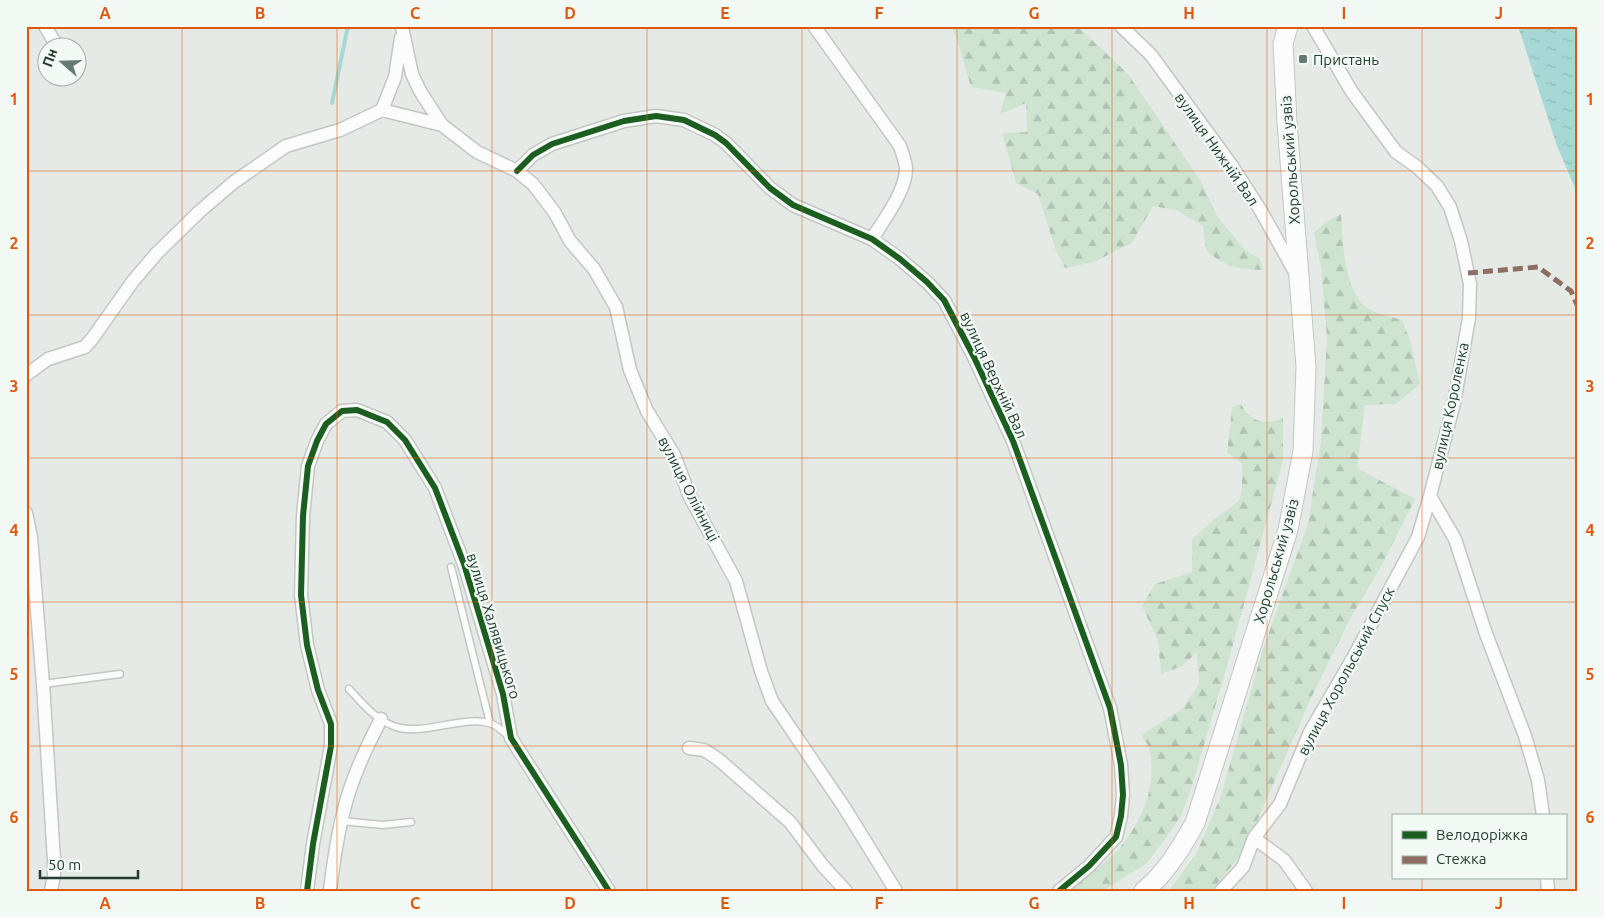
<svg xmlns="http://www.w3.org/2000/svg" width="1604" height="917" font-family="Ubuntu,sans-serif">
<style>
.forest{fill:url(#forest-firs)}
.water{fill:url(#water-ripples)}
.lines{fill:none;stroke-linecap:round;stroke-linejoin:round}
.stream{stroke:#a7d8d5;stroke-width:4}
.service-casing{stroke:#c2c7c4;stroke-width:9}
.minor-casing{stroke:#c2c7c4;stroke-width:15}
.secondary-casing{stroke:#c0c8c4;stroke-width:21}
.service{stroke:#fbfcfb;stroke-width:6}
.minor{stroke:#fbfcfb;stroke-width:12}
.secondary{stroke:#fbfcfb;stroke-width:19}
.quiet{stroke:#8d6e63;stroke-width:5;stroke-dasharray:10 5;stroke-linecap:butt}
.cycleway-casing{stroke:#f3f9f5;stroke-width:9}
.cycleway{stroke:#1b5e20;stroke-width:6}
.grid{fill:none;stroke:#de580e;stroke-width:1;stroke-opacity:0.55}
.poi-dot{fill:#677a71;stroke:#f3f9f5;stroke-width:2}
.labels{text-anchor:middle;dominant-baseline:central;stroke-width:4.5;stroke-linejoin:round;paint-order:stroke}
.poi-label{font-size:15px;fill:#233e31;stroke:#f3f9f5;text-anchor:start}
.street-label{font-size:15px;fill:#233e31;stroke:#f3f9f5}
.neatline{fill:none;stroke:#de580e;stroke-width:2}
.grid-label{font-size:16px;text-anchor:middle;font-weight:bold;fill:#de580e}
</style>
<defs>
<pattern id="forest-firs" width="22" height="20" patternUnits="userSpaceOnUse" patternTransform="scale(1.25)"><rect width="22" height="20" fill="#cee3d0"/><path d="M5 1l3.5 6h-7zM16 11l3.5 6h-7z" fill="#b1c4b3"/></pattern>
<pattern id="water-ripples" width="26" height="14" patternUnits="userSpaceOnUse" patternTransform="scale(1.25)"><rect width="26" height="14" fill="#a7d8d5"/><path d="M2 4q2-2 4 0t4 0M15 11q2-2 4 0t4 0" fill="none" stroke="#8fbab7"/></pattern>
</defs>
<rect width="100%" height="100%" fill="#e5eae7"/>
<!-- forest -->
<path class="forest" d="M951,26H1077L1128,74L1200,180L1217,216L1246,251L1260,259L1263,270C1237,269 1226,268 1206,250L1203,226L1176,210L1153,206L1132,243L1094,262L1065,268L1056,251L1038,194L1016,183L1002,133L1027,132L1026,103L1000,114L1006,93L971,87L957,39Z
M1341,214C1343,241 1343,292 1369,309C1378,314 1392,317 1402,320L1410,340L1420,384L1396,404L1365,405L1357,468L1415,499L1384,561L1350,619L1311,698L1244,851L1211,891H1169L1197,852L1221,796L1263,649L1308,524L1321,441L1327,338L1321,268L1314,233L1326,222Z
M1241,404C1250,422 1265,426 1283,418V460L1231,652L1193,783L1181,816L1160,846L1146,864L1102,891H1069C1085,877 1110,861 1122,845C1143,819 1158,782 1149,748C1148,743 1143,739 1141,735L1182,709L1199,684L1197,652L1182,666L1161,674L1158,640L1142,606L1155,584L1192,572V539L1217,517L1239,501L1242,490V463L1227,453L1232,407Z"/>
<!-- water -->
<path class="water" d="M1518,26H1578V195L1557,146Z"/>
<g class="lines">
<!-- stream -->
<path class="stream" d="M332,103L348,26"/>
<defs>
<path id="service" d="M451,567L490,723
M43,684L120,674
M349,689C363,704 378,723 400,728C426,734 463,716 489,723C496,725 503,731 508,736
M341,821L383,825L411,822"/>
<path id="minor" d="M45,26L58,48
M814,26L900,146C902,153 906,162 906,169C906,191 883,221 872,239
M1121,26L1151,55L1232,166L1261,211L1295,272
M1313,26L1352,92L1396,152L1417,167L1437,186L1450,207L1461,241L1470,284L1469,318L1454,403L1430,496L1455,539L1485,631L1525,736L1538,780L1543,816
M402,27L412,74L420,91L442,125L477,152L517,171L533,184L555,213L570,241L594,269L616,307L630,370L647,411L674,455L690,497L736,581L761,671L772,701L844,807L896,891
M382,110L395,77L401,38
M517,171L533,155L552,144L624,121L656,116L684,120L715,135L726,143L770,188L793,205L872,239L900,259L927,282L944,300L974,357L1013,441L1110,708L1121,765L1123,795L1121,816L1116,837L1089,866L1059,891
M26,375L48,359L85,347L92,339L133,281L157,253L200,211L234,182L286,146L340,130L382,110L442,125
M26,513L31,537L43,684L54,860V875L51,891
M689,748L704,750L718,759L790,822L823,866L846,891
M1254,838L1284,860L1306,891
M1547,878L1548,891
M307,891L313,844L331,746V724L318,690L307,645L301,595L303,516L308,466L317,441L326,424L342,411L357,410L387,422L405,440L435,488L464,564L503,694L511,738L609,891
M330,891C334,856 339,822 350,789C358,765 369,742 381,719
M1221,891L1243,867L1254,838L1280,804L1310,732L1353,658L1418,537L1430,496"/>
<path id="secondary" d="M1144,891C1166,873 1181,848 1195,823L1288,530L1303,451L1306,367L1287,122L1283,44L1288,26"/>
</defs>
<!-- service casing -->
<use href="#service" class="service-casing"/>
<!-- minor casing -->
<use href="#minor" class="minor-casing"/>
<!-- secondary casing -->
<use href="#secondary" class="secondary-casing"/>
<!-- service -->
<use href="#service" class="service"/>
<!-- minor -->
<use href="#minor" class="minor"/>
<!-- secondary -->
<use href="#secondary" class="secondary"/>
<!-- quiet -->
<path class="quiet" d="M1468,273L1538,267L1571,291L1578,307"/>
<defs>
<path id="cycleway" d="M517,171L533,155L552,144L624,121L656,116L684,120L715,135L726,143L770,188L793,205L872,239L900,259L927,282L944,300L974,357L1013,441L1110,708L1121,765L1123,795L1121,816L1116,837L1089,866L1059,891
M307,891L313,844L331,746V724L318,690L307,645L301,595L303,516L308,466L317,441L326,424L342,411L357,410L387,422L405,440L435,488L464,564L503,694L511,738L609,891"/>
</defs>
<!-- cycleway casing -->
<use href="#cycleway" class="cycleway-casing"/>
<!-- cycleway -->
<use href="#cycleway" class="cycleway"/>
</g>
<!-- grid -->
<path class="grid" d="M182,26V891M337,26V891M492,26V891M647,26V891M802,26V891M957,26V891M1112,26V891M1267,26V891M1422,26V816M26,171H1578M26,315H1578M26,458H1578M26,602H1578M26,746H1578M1422,878V891"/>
<!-- markers -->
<rect class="poi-dot" x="1298" y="54" width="10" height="10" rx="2.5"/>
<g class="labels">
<!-- poi labels -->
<g class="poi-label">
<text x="1313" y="59">Пристань</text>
</g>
<!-- street labels -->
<g class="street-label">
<text transform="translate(1217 149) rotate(55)">вулиця Нижній Вал</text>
<text transform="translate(1290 160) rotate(-94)">Хорольський узвіз</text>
<text transform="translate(994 375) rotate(65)">вулиця Верхній Вал</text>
<text transform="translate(1450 406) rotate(-78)">вулиця Короленка</text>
<text transform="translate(689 489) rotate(63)">вулиця Олійниці</text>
<text transform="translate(1276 561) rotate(-74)">Хорольський узвіз</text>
<text transform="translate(494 626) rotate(73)">вулиця Халявицького</text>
<text transform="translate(1346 671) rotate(-62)">вулиця Хорольський Спуск</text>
</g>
</g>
<!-- border -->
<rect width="1604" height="917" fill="none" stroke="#f3f9f5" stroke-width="55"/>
<!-- legend -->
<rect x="1392" y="814" width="175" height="65" fill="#f3f9f5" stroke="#a0aea7"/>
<rect x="1402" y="831" width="25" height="8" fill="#1b5e20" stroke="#a0aea7"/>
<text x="1436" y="840" font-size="15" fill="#233e31">Велодоріжка</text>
<rect x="1402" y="856" width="25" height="8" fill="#8d6e63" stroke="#a0aea7"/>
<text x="1436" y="864" font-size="15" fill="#233e31">Стежка</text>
<!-- north arrow -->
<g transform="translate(62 62) rotate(290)"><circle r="24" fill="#f3f9f5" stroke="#a0aea7"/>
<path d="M0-4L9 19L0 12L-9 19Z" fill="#677a71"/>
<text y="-8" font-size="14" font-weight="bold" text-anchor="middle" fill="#233e31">Пн</text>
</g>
<!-- scale -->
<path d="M40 870v8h98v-8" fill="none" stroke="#233e31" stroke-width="2.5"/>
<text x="48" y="870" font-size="15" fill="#233e31" stroke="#f3f9f5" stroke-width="4" paint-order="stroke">50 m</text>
<rect x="28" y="28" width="1548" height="862" class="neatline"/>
<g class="grid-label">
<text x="105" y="19">A</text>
<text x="260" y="19">B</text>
<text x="415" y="19">C</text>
<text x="570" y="19">D</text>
<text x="725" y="19">E</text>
<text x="879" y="19">F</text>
<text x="1034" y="19">G</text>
<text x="1189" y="19">H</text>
<text x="1344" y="19">I</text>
<text x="1499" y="19">J</text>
<text x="14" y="105">1</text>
<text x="1590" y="105">1</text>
<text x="14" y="249">2</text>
<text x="1590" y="249">2</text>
<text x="14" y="392">3</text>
<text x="1590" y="392">3</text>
<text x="14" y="536">4</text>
<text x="1590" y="536">4</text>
<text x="14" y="680">5</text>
<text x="1590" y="680">5</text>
<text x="14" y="823">6</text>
<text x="1590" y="823">6</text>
<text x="105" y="909">A</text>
<text x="260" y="909">B</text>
<text x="415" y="909">C</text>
<text x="570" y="909">D</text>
<text x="725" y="909">E</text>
<text x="879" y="909">F</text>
<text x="1034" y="909">G</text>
<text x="1189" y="909">H</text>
<text x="1344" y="909">I</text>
<text x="1499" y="909">J</text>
</g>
</svg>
